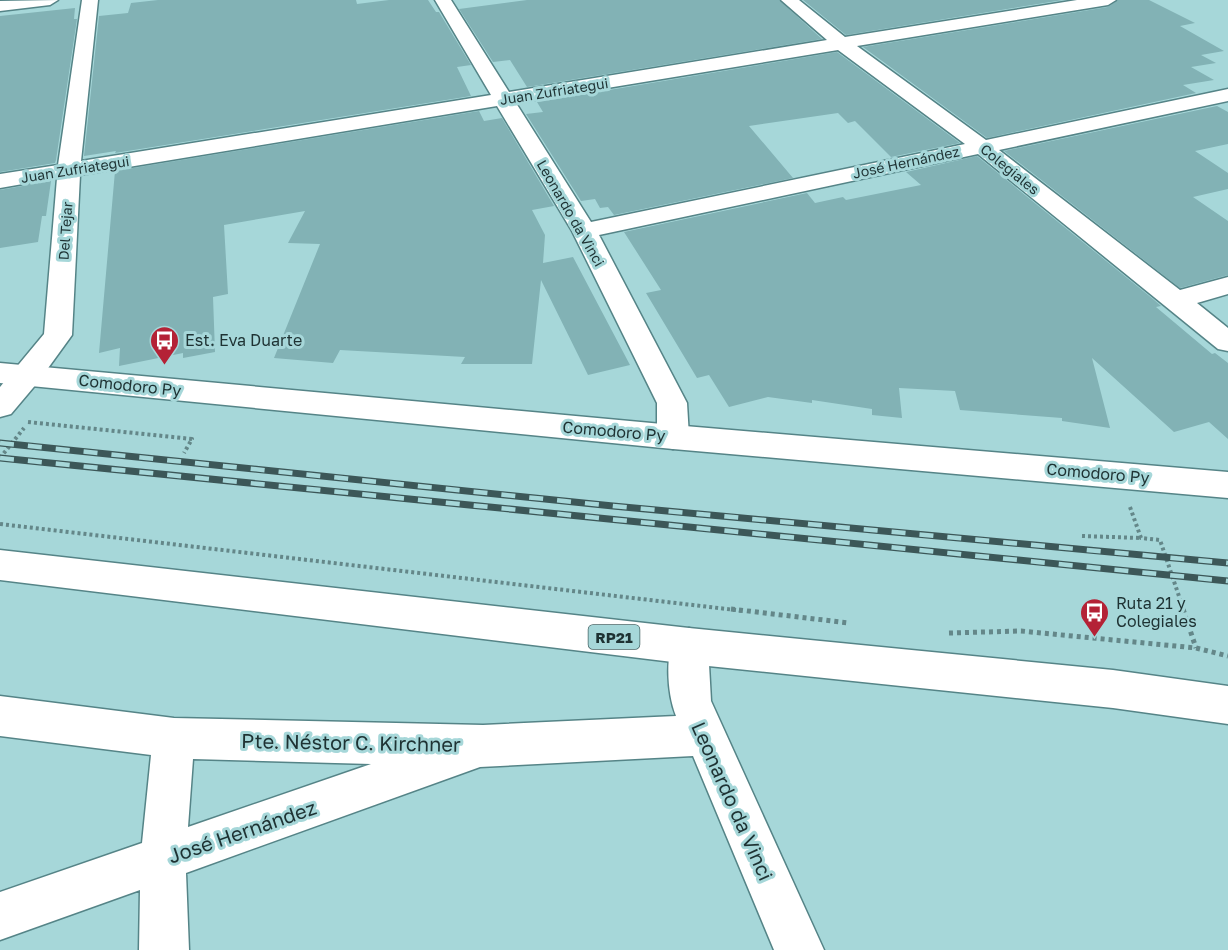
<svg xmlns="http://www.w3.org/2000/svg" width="1228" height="950" font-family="'Golos Text',sans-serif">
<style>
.building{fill:#82b2b5}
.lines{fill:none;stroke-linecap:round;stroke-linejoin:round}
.minor-casing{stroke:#558487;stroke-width:3}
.secondary-casing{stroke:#558487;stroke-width:3}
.primary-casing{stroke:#558487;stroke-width:3}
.path-far1{stroke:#648789;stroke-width:4;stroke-dasharray:3 3;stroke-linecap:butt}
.path{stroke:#648789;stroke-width:5;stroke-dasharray:4 4;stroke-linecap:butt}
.minor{fill:#fff;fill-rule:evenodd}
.secondary{fill:#fff;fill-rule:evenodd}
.primary{fill:#fff;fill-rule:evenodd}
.rail-casing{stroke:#3c5758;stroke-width:7}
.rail{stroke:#a6d7d9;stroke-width:4.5;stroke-dasharray:14;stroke-linecap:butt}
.labels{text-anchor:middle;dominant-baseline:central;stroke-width:6;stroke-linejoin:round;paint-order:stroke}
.far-street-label{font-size:14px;fill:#1e3233;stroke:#a6d7d9}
.shield{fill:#a6d7d9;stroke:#476465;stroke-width:1.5}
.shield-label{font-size:15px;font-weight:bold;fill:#1e3233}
.poi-label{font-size:16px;fill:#1e3233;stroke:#a6d7d9;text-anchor:start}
.street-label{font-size:16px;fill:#1e3233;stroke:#a6d7d9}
.near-street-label{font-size:20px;fill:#1e3233;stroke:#a6d7d9}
</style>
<rect width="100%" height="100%" fill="#a6d7d9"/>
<!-- building -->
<path class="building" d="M158,0H356L357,4L389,0H428L436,12H439L471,65L457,67L471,96L115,153L116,151L84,156L99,16L128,13L131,3Z
M527,0H779L822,39L527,87L510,60L493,62L459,9Z
M803,0H1063L846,35Z
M1118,0H1149L1195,23L1180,26L1224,51L1201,55L1216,63L1191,67L1214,80L1183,85L1196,93L987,138L863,47L1108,7Z
M75,8L74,19H77L56,160L55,163L0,172V16Z
M837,52L960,143L891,157L855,121L848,123L838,113L749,126L793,178L614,215L608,207L600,208L595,199L581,201L526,114L543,112L537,102Z
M1217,106L1228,112V144L1195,151L1228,173V189L1193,197L1228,221V275L1180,288L1004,151Z
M479,111L484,121L502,118L554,206L532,210L545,235L543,263L573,257L630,365L588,375L541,280L532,364H461L465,357L340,350L333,363L274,358L320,244L288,243L305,211L224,225L228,294L213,297L215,352L183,358V353L119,366L120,348L99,353L115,171Z
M977,156L1153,299L1161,306L1156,307L1212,354L1215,353L1228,363V439L1209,422L1174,432L1092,358L1110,428L1062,421V418L960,410L955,391L899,388L902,418L872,415V409L812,400V403L768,397L729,407L709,375L697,378L646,293L661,290L624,232L807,193L815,203L843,197L846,200L921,185L906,172Z
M51,181L46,216H42L38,242L0,248V190Z"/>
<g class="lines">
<defs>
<path id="minor" d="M58,0L50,5L0,11V1Z
M82,0H98L81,161L491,95L435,0H451L509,92L827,40L781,0H799L845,37L1077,0H1116L1108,5L857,46L986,140L1228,89V101L999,150L1180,290L1228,277V294L1197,303L1228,328V351L1218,349L978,154L599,235L687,403L689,437L684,445L673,449L662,445L657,437V403L572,231L497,106L80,175L72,335L38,382L11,414L0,417V387L44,334L57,178L0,188V174L58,165ZM838,50L965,144L591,222L516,103Z
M689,628L703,634L708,646L711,701L824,950H774L693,756L480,767L186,873L189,950H139L140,890L0,940V892L142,843L151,755L0,736V696L174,718L483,725L676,716C667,693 665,656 675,634ZM193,759L371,764L188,827Z"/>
<path id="secondary" d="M0,363L673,425L1228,472V498L673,449L0,383Z"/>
<path id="primary" d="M0,550L689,628L1113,670L1228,686V724L1113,708L689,664L0,580Z"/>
</defs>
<!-- minor casing -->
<use href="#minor" class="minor-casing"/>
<!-- secondary casing -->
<use href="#secondary" class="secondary-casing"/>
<!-- primary casing -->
<use href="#primary" class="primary-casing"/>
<!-- path-far1 -->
<path class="path-far1" d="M28,422L192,439L184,453
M0,458L24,428
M1130,507L1141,538L1160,540L1184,611
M0,524L744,611
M1082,536L1141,538"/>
<!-- path -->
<path class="path" d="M731,609L849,623
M1183,609L1196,648
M949,633L1021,631L1196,648L1228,656"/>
<!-- minor -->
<use href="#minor" class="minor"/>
<!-- secondary -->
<use href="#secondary" class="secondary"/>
<!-- primary -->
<use href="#primary" class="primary"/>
<defs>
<path id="rail" d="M0,443L613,506L1228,563
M0,458L1228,581"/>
</defs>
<!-- rail casing -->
<use href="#rail" class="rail-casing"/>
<!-- rail -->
<use href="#rail" class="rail"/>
</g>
<!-- icons -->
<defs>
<symbol id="bus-pin" viewBox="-11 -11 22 30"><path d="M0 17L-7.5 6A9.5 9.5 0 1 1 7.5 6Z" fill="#b42236" stroke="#a6d7d9"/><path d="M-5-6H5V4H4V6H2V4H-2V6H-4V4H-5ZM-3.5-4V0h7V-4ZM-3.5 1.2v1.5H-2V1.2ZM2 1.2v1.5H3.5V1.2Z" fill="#fff"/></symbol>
</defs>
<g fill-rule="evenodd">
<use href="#bus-pin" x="148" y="324" width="33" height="45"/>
<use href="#bus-pin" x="1078" y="596" width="33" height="45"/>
</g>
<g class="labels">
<!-- far-street labels -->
<g class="far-street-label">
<text transform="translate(554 91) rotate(-9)">Juan Zufriategui</text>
<text transform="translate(906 162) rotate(-12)">José Hernández</text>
<text transform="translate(75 169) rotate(-9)">Juan Zufriategui</text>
<text transform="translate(1010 169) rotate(39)">Colegiales</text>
<text transform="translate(571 213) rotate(60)">Leonardo da Vinci</text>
<text transform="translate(65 231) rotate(-86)">Del Tejar</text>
</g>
<!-- shield labels -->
<rect class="shield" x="588.5" y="625" width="51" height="24" rx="4.5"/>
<g class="shield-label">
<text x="614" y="637">RP21</text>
</g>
<!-- poi labels -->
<g class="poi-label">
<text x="185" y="340">Est. Eva Duarte</text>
<text x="1116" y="603">Ruta 21 y<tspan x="1116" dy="18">Colegiales</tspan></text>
</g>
<!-- street labels -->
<g class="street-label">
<text transform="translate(130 385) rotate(6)">Comodoro Py</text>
<text transform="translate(614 431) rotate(5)">Comodoro Py</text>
<text transform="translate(1098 473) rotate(5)">Comodoro Py</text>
</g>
<!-- near-street labels -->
<g class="near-street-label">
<text transform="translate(351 742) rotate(1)">Pte. Néstor C. Kirchner</text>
<text transform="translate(733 801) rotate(66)">Leonardo da Vinci</text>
<text transform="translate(242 831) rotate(-19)">José Hernández</text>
</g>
</g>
</svg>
